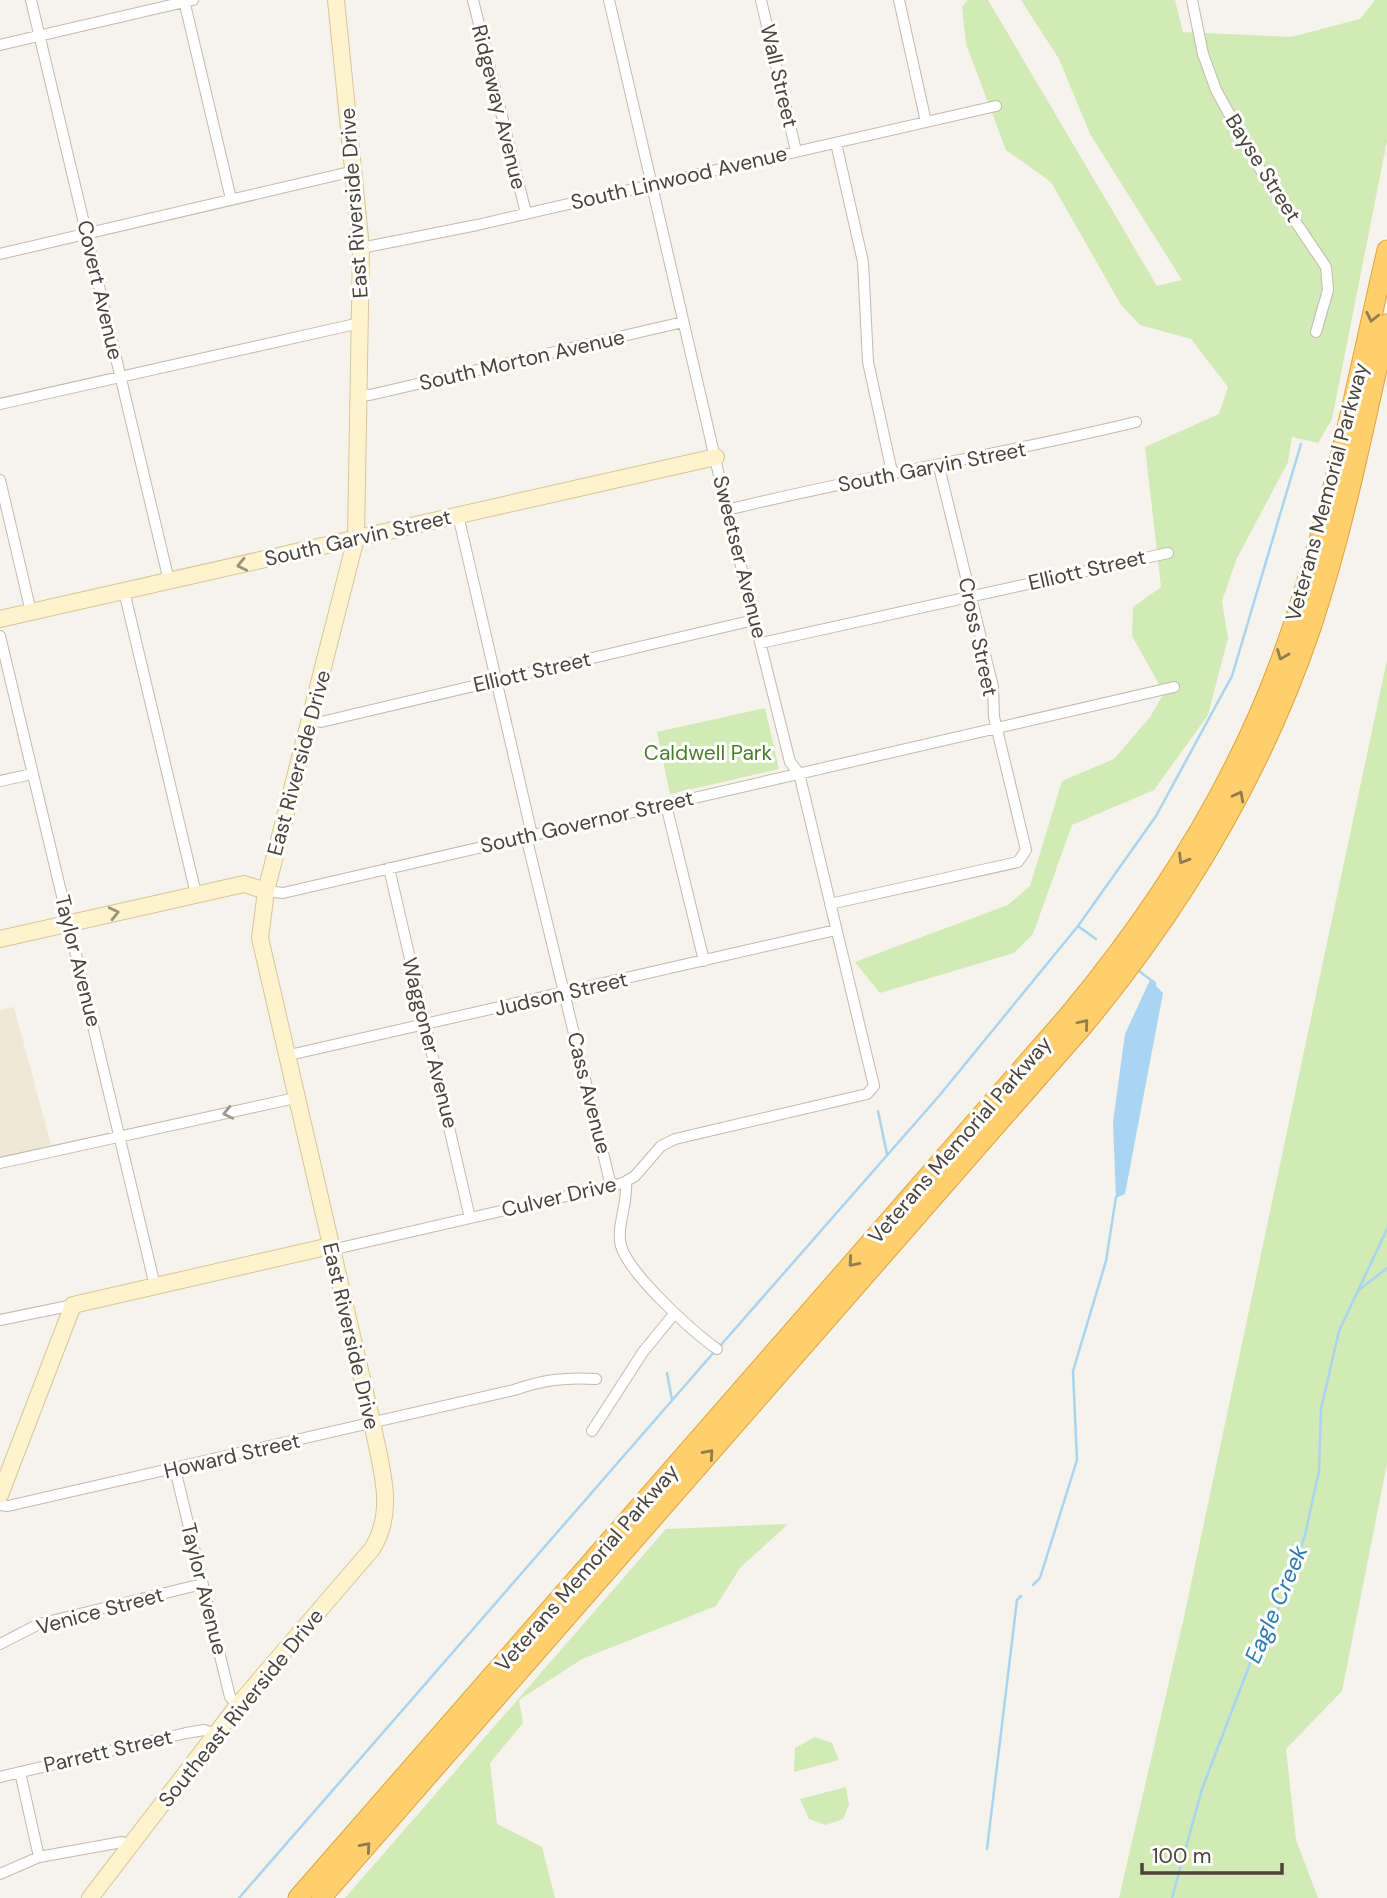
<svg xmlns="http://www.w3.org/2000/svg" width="1387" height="1898" font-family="'DM Sans',sans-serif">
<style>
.education{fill:#efe8d6}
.green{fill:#d2eab5}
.water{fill:#a9d4f2}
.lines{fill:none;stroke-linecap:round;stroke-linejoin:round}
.stream{stroke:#a9d4f2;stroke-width:2.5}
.street-casing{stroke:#c2bbae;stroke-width:12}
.secondary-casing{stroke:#d6c79b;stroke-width:18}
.highway-casing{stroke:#e0a43c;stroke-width:21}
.street{stroke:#fff;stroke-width:10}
.secondary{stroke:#fff3cd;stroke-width:16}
.highway{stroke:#ffcf6e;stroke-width:19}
.oneway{stroke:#937c4e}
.oneway2{stroke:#9c937c}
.oneway3{stroke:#9c9892}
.labels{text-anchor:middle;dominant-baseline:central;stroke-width:6;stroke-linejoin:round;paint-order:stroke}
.street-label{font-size:21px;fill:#4b4439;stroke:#fff}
.park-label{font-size:21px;fill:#4a7f2a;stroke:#fff}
.water-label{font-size:23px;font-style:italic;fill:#2e7ab2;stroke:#fff}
</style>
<rect width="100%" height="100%" fill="#f6f3ec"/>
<!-- education -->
<path class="education" d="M14,1007L51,1145L0,1158V1010Z"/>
<!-- green -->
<path class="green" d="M968,0H988L1157,286L1182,280L1090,134L1059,59L1021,0H1175L1183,32L1291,37L1360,19L1375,0H1387V141L1332,419L1318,443L1292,437L1288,462L1237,558L1222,601L1228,638L1208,715L1154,790L1072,825L1033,934L1014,953L880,993L855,962L1008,905L1030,886L1062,781L1114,759L1150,717L1164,693L1132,636L1133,607L1161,587L1145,447L1219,414L1228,387L1191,339L1140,325L1121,305L1051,182L1006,150L966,44L962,7Z
M1387,660V1464L1342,1691L1286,1749L1296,1840L1318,1898H1119L1184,1617Z
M765,708L779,769L670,794L657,732Z
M788,1524L740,1568L716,1606L582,1659L519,1700L523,1723L490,1763L497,1824L542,1847L555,1898H345L666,1529Z
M815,1737L832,1743L839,1760L794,1772L795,1748Z
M846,1787L849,1805L843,1819L826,1825L809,1819L800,1799Z"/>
<!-- water -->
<path class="water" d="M1150,980L1163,993L1125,1194L1116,1198L1113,1122L1125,1034Z"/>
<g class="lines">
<!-- stream -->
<path class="stream" d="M1078,926L1096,939
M1139,971L1155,983L1154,988
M878,1111L887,1154
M1359,1290L1387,1268
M720,1346L939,1096L1078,926L1156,816L1232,676L1301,444
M667,1373L672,1400
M1033,1585L1040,1578L1077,1460L1073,1371L1106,1261L1116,1197
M987,1849L1017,1600L1021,1596
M239,1898L715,1351
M1172,1898L1202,1789L1251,1661L1286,1593L1305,1535L1319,1471L1321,1409L1339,1331L1387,1229"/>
<defs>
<path id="street" d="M31,0L169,581
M184,0L231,199
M473,0L526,213
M761,0L796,151
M899,0L926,122
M1192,0L1203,54L1216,90L1258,166L1326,267L1328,290L1316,332
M0,45L193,0
M836,143L863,262L868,362L892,472
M361,248L477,225L996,106
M0,254L354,171
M359,394L370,395L683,322
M0,404L360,323
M0,480L31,612
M727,510C863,476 1000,455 1136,422
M458,515L532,835
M124,591L196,894
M0,636L155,1286
M761,643L1168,553
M311,719L321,722L754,620
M0,781L32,774
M666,805L704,961
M526,836L611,1186
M389,868L470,1218
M266,891L283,893L1174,687
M830,904L1018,862L1026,850L994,717L993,687L939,467
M285,1056L836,930
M0,1163L295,1098
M626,1182C628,1203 616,1227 621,1246C629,1274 693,1332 717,1349
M331,1250L623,1183L635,1176L661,1146L675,1139L867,1094L874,1086L799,773L790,762L727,510L609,0
M0,1320L73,1305
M592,1431L643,1352L674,1314
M175,1469L230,1697L238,1705
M0,1505L8,1506L514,1390C543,1380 565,1377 596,1379
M0,1644L39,1624L202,1584
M20,1772L39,1857
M0,1777L186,1733L204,1730L216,1734
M0,1874L39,1857L122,1842L129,1847"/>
<path id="secondary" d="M0,619L716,457
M0,939L244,884L266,891
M0,1495L73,1305L330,1246
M90,1898L238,1705L372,1549C397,1510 380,1465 372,1422L260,938L266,891L356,538L361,248L336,0"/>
<path id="highway" d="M298,1898L1068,1016C1163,902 1242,776 1290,634C1333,510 1357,378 1387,250
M321,1898L1083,1026C1182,907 1261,775 1311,628C1344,529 1364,426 1387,324"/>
</defs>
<!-- street casing -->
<use href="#street" class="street-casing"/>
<!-- secondary casing -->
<use href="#secondary" class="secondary-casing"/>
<!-- highway casing -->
<use href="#highway" class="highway-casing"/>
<!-- street -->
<use href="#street" class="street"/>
<!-- secondary -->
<use href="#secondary" class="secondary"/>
<!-- highway -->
<use href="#highway" class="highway"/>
</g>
<!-- one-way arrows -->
<defs><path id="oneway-chevron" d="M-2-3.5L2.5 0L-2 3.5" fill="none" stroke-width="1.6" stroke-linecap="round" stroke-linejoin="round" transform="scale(1.75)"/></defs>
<g class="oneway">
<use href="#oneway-chevron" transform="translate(1372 317) rotate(103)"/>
<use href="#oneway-chevron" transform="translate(1282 655) rotate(111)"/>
<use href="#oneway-chevron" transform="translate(1239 796) rotate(-62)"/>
<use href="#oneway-chevron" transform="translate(1183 859) rotate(121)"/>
<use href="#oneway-chevron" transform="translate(1084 1024) rotate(-50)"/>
<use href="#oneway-chevron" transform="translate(853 1262) rotate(131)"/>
<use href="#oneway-chevron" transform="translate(709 1454) rotate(-49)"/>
<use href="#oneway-chevron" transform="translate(366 1847) rotate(-49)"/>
</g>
<g class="oneway2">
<use href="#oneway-chevron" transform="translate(242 565) rotate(167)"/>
<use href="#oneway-chevron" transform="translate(114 913) rotate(-13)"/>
</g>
<use class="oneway3" href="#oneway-chevron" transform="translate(228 1113) rotate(167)"/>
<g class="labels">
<!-- street labels -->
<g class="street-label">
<text transform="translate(779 76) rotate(77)">Wall Street</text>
<text transform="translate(499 107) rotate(76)">Ridgeway Avenue</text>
<text transform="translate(1263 168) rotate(58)">Bayse Street</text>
<text transform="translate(679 178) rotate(-13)">South Linwood Avenue</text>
<text transform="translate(354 203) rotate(-94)">East Riverside Drive</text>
<text transform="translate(100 290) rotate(77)">Covert Avenue</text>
<text transform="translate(522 360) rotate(-13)">South Morton Avenue</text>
<text transform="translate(932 467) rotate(-11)">South Garvin Street</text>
<text transform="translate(1327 492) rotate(-75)">Veterans Memorial Parkway</text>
<text transform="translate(358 538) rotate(-13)">South Garvin Street</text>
<text transform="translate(740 557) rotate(76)">Sweetser Avenue</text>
<text transform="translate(1087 570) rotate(-13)">Elliott Street</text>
<text transform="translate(978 637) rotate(78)">Cross Street</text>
<text transform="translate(532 672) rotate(-13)">Elliott Street</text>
<text transform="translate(299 763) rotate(-75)">East Riverside Drive</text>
<text transform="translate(587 822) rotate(-13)">South Governor Street</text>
<text transform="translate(78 961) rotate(76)">Taylor Avenue</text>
<text transform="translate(561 994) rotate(-13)">Judson Street</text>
<text transform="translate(430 1043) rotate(76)">Waggoner Avenue</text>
<text transform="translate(589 1093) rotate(76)">Cass Avenue</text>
<text transform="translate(960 1140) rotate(-49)">Veterans Memorial Parkway</text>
<text transform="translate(559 1197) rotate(-13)">Culver Drive</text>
<text transform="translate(351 1336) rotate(77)">East Riverside Drive</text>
<text transform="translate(232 1456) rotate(-13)">Howard Street</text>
<text transform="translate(587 1568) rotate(-49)">Veterans Memorial Parkway</text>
<text transform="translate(204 1589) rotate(76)">Taylor Avenue</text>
<text transform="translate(100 1611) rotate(-15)">Venice Street</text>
<text transform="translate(241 1708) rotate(-51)">Southeast Riverside Drive</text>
<text transform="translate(108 1751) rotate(-13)">Parrett Street</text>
</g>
<!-- park labels -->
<g class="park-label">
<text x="708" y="753">Caldwell Park</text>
</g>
<!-- water labels -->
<g class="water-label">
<text transform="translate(1276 1604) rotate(-67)">Eagle Creek</text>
</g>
</g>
<!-- scale -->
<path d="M1142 1863v10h140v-10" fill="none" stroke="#4b4439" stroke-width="3.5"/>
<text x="1152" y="1863" font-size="21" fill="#4b4439" stroke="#ffffff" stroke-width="5" paint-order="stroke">100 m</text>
</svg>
